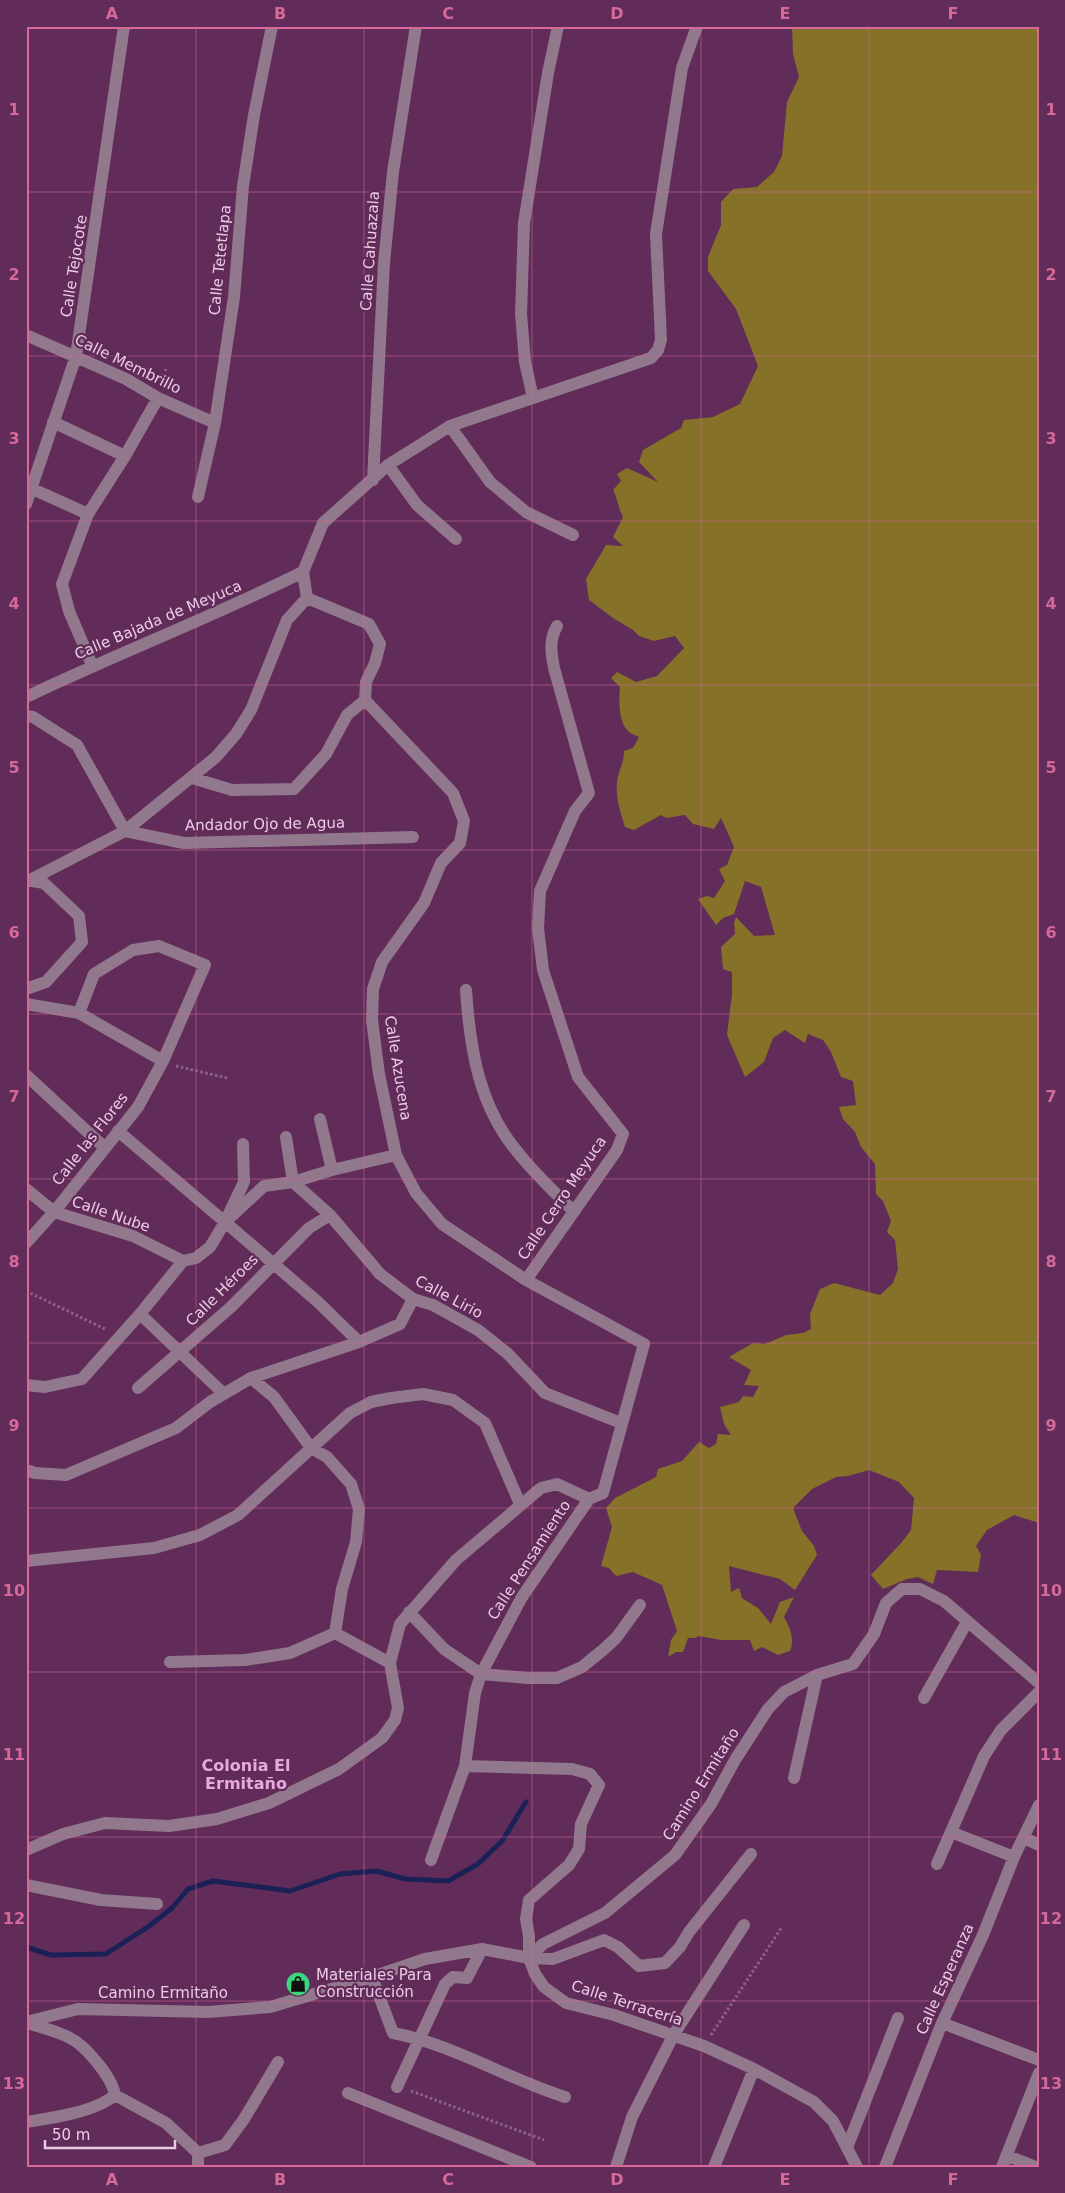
<svg xmlns="http://www.w3.org/2000/svg" width="1065" height="2193" font-family="'DejaVu Sans',sans-serif">
<style>
.forest{fill:#857128}
.lines{fill:none;stroke-linecap:round;stroke-linejoin:round}
.stream{stroke:#1b2156;stroke-width:5}
.path{stroke:#8f6187;stroke-width:3;stroke-dasharray:2.5 2.5;stroke-linecap:butt}
.minor{stroke:#91788c;stroke-width:12}
.grid{fill:none;stroke:#d56999;stroke-width:1;stroke-opacity:0.55}
.labels{text-anchor:middle;dominant-baseline:central;stroke-width:4.5;stroke-linejoin:round;paint-order:stroke}
.street-label{font-size:15px;fill:#eccbe4;stroke:#612c59}
.poi-label{font-size:15px;fill:#eccbe4;stroke:#612c59;text-anchor:start}
.neighbourhood-label{font-size:16px;font-weight:bold;fill:#e8a9dc;stroke:#612c59}
.neatline{fill:none;stroke:#d56999;stroke-width:2}
.grid-label{font-size:16px;text-anchor:middle;font-weight:bold;fill:#d56999}
</style>
<rect width="100%" height="100%" fill="#612c59"/>
<!-- forest -->
<path class="forest" d="M792,26H1039V1523L1014,1515L987,1530L976,1546L981,1555L978,1572L937,1570L933,1584L918,1577L907,1579L883,1589L871,1575L902,1542L911,1530L914,1498L899,1482L869,1470L848,1476L836,1477L812,1489L793,1508L802,1531L814,1546L817,1555L795,1590L780,1579L729,1566L731,1592L739,1588L742,1598L758,1608L771,1624L780,1602L794,1597L784,1617C790,1628 795,1639 790,1651L778,1655L762,1647L754,1651L750,1640H721L699,1636L695,1638H688L683,1652H676L668,1657L671,1640L677,1631L662,1585L633,1572L616,1576L609,1568L601,1566L612,1527L606,1508L615,1498L656,1477L658,1469L682,1461L699,1442L709,1448L716,1444L718,1434L731,1435L724,1424L720,1407L739,1402L743,1396L753,1397L759,1386L744,1385L751,1370L729,1357L753,1343L765,1344L786,1335L803,1333L811,1329L810,1314L820,1289L834,1283L880,1295L893,1283L898,1269L895,1240L887,1232L891,1221L883,1201L876,1194L875,1164L861,1147L855,1132L843,1119L839,1107L856,1105L853,1081L841,1077L831,1052L823,1040L808,1034L805,1043L785,1030L773,1038L764,1062L745,1077L727,1035L732,994V972L723,969L721,947L735,934L734,923L736,917L754,936L775,935L761,887L745,881L734,914L723,918L716,925L698,899L707,896L714,898L725,881L719,869L727,865L734,847L721,818L714,829L693,824L685,815L666,818L661,815L634,830L625,827C620,810 614,795 618,777C620,767 624,763 624,751L633,748L639,737C636,735 630,734 628,731C618,721 619,700 620,687L611,678L617,672L636,682L657,676L684,648L675,636L654,641L639,636L633,630L613,618L589,600L586,579L606,545L623,546L613,537L623,517C618,508 618,499 613,490L621,481L617,474L627,468L658,482L639,462L643,450L681,428L684,420L713,417L740,404L758,366L736,309L708,271V257L721,225V202L733,189L757,187L774,172L782,156L787,102L799,77L793,54Z"/>
<g class="lines">
<!-- stream -->
<path class="stream" d="M26,1947L51,1955L106,1954L149,1926L172,1908L188,1889L213,1881L290,1891L340,1874L376,1871L406,1879L448,1881L478,1864L502,1841L526,1802"/>
<!-- path -->
<path class="path" d="M160,385L166,369
M176,1066L227,1078
M26,1291L107,1330
M711,2035L782,1927
M411,2091L544,2140"/>
<!-- minor -->
<path class="minor" d="M26,335L126,379L158,398L215,423
M533,398L525,362L521,314L524,223L548,73L558,26
M53,422L125,456
M450,426L490,482L526,512L573,535
M388,465L417,505L456,539
M373,480L384,263L393,172L416,26
M26,486L88,514
M198,497L215,423L234,297L243,186L254,115L272,26
M26,504L76,356L124,26
M92,665L69,611L62,584L88,514L125,456L158,398
M26,697C118,653 212,617 303,572
M365,700L453,793L464,821L460,843L441,863L424,903L382,962L373,989L372,1020L379,1074L396,1155L416,1193L442,1224L526,1280L644,1344L603,1493L589,1499L522,1597L481,1674L475,1693L465,1766L431,1860
M26,716L33,717L77,745L125,831L184,843L413,837
M192,778L232,790L294,789L326,754L347,715L365,700L366,682L375,663L380,644L369,624L307,598
M26,880L44,883L79,916L82,942L46,982L26,989
M26,882L125,831L216,757L236,734L251,710L287,620L307,598L303,572L323,523L388,465L450,426L651,358L658,350L661,340L656,234L682,68L697,26
M466,990C470,1050 479,1108 520,1155C536,1175 555,1192 573,1211
M26,1004L79,1013L163,1061
M26,1075L105,1148
M320,1119L332,1170
M118,1131L225,1222L264,1186L293,1182L332,1170L396,1155
M286,1137L293,1182L330,1215L380,1274L413,1299L433,1305L478,1330L507,1353L545,1393L621,1423
M26,1189L54,1212L133,1236L183,1261
M225,1222L318,1302L359,1342
M26,1243L54,1212L138,1107L163,1061L205,965L159,946L133,950L94,974L79,1013
M526,1280L617,1150L623,1134L578,1077L543,970L538,928L540,891L575,811L589,793L554,668C551,652 549,640 557,626
M140,1314L224,1394
M251,1378L274,1397L311,1448L327,1457L351,1484L359,1509L356,1542L342,1589L335,1633
M26,1385L45,1387L82,1379L140,1314L183,1261L196,1258L210,1247L225,1222L244,1182L243,1144
M138,1388L231,1307L309,1228L330,1215
M26,1470L35,1473L66,1475L176,1428L210,1402L251,1378L359,1342L400,1324L413,1299
M26,1561L154,1548L200,1535L238,1515L350,1413L371,1402L391,1398L423,1394L453,1400L485,1423L520,1504
M409,1612L444,1649L481,1674L527,1678H557L582,1667L603,1650L616,1638L640,1605
M335,1633L390,1663
M170,1662L245,1660L290,1653L335,1633
M924,1698L967,1622
M465,1766L572,1769L590,1774L599,1785L581,1824L579,1849L569,1865L529,1900L526,1919L529,1936V1958L535,1974L544,1987L566,2003L614,2015L704,2046L754,2069L814,2102L833,2121L857,2167
M794,1778L817,1675
M951,1832L1014,1857
M1024,1838L1039,1845
M26,1850L63,1834L105,1823L169,1826L217,1819L269,1803L339,1769L382,1738L395,1720L398,1708L390,1663L400,1624L456,1560L541,1488L557,1484L589,1499
M937,1864L984,1756L1001,1730L1039,1692
M26,1885L101,1900L157,1904
M529,1958L543,1944L605,1913L675,1855L711,1804L735,1760L768,1709L784,1692L817,1675L853,1664L874,1634L886,1603L902,1589H920L944,1601L1039,1683
M372,1977L393,2033C453,2044 507,2079 565,2097
M26,2022L78,2009L208,2012L270,2007L372,1977L425,1959L482,1949L529,1958L553,1959L604,1940L618,1947L639,1966L665,1963L680,1947L689,1932L751,1854
M26,2023C41,2027 57,2031 70,2038C86,2046 112,2077 115,2095L166,2123L198,2153V2167
M942,2023L1039,2060
M397,2087L445,1984L453,1977L467,1978L482,1949
M348,2093L531,2167
M26,2122C53,2118 95,2112 115,2095
M848,2145L898,2018
M198,2153L225,2145L244,2119L278,2062
M1008,2156L1036,2167
M616,2167L632,2117L674,2034L744,1925
M714,2167L754,2069
M885,2167L942,2023L983,1935L1014,1857L1039,1805
M1002,2167L1039,2073"/>
</g>
<!-- grid -->
<path class="grid" d="M196,26V2167M364,26V2167M532,26V2167M701,26V2167M869,26V2167M26,192H1039M26,356H1039M26,521H1039M26,685H1039M26,850H1039M26,1014H1039M26,1179H1039M26,1343H1039M26,1508H1039M26,1672H1039M26,1837H1039M26,2001H1039"/>
<!-- icons -->
<defs>
<symbol id="shop-disc" viewBox="-11 -11 22 22"><circle r="9.5" fill="#3ad77f" stroke="#612c59"/><path d="M-5-2.5h2.3a2.7 3.5 0 0 1 5.4 0H5L5.5 6h-11ZM-1.5-2.5h3a1.5 2.3 0 0 0-3 0Z" fill="#111"/></symbol>
</defs>
<g fill-rule="evenodd">
<use href="#shop-disc" x="284" y="1970" width="28" height="28"/>
</g>
<g class="labels">
<!-- street labels -->
<g class="street-label">
<text transform="translate(370 251) rotate(-86)">Calle Cahuazala</text>
<text transform="translate(220 260) rotate(-84)">Calle Tetetlapa</text>
<text transform="translate(74 266) rotate(-81)">Calle Tejocote</text>
<text transform="translate(128 364) rotate(26)">Calle Membrillo</text>
<text transform="translate(158 620) rotate(-23)">Calle Bajada de Meyuca</text>
<text transform="translate(265 824) rotate(-1)">Andador Ojo de Agua</text>
<text transform="translate(398 1068) rotate(81)">Calle Azucena</text>
<text transform="translate(90 1139) rotate(-52)">Calle las Flores</text>
<text transform="translate(562 1198) rotate(-56)">Calle Cerro Meyuca</text>
<text transform="translate(111 1214) rotate(19)">Calle Nube</text>
<text transform="translate(222 1290) rotate(-45)">Calle Héroes</text>
<text transform="translate(449 1297) rotate(28)">Calle Lirio</text>
<text transform="translate(529 1560) rotate(-57)">Calle Pensamiento</text>
<text transform="translate(701 1784) rotate(-58)">Camino Ermitaño</text>
<text transform="translate(945 1979) rotate(-66)">Calle Esperanza</text>
<text x="163" y="1993">Camino Ermitaño</text>
<text transform="translate(627 2003) rotate(18)">Calle Terracería</text>
</g>
<!-- poi labels -->
<g class="poi-label">
<text x="316" y="1975">Materiales Para<tspan x="316" dy="17">Construcción</tspan></text>
</g>
<!-- neighbourhood labels -->
<g class="neighbourhood-label">
<text x="246" y="1765">Colonia El<tspan x="246" dy="18">Ermitaño</tspan></text>
</g>
</g>
<!-- border -->
<rect width="1065" height="2193" fill="none" stroke="#612c59" stroke-width="55"/>
<!-- scale -->
<path d="M45 2140v8h130v-8" fill="none" stroke="#eccbe4" stroke-width="2.5"/>
<text x="52" y="2140" font-size="15" fill="#eccbe4" stroke="#612c59" stroke-width="4" paint-order="stroke">50 m</text>
<rect x="28" y="28" width="1010" height="2138" class="neatline"/>
<g class="grid-label">
<text x="112" y="19">A</text>
<text x="280" y="19">B</text>
<text x="448" y="19">C</text>
<text x="617" y="19">D</text>
<text x="785" y="19">E</text>
<text x="953" y="19">F</text>
<text x="14" y="115">1</text>
<text x="1051" y="115">1</text>
<text x="14" y="280">2</text>
<text x="1051" y="280">2</text>
<text x="14" y="444">3</text>
<text x="1051" y="444">3</text>
<text x="14" y="609">4</text>
<text x="1051" y="609">4</text>
<text x="14" y="773">5</text>
<text x="1051" y="773">5</text>
<text x="14" y="938">6</text>
<text x="1051" y="938">6</text>
<text x="14" y="1102">7</text>
<text x="1051" y="1102">7</text>
<text x="14" y="1267">8</text>
<text x="1051" y="1267">8</text>
<text x="14" y="1431">9</text>
<text x="1051" y="1431">9</text>
<text x="14" y="1596">10</text>
<text x="1051" y="1596">10</text>
<text x="14" y="1760">11</text>
<text x="1051" y="1760">11</text>
<text x="14" y="1924">12</text>
<text x="1051" y="1924">12</text>
<text x="14" y="2089">13</text>
<text x="1051" y="2089">13</text>
<text x="112" y="2185">A</text>
<text x="280" y="2185">B</text>
<text x="448" y="2185">C</text>
<text x="617" y="2185">D</text>
<text x="785" y="2185">E</text>
<text x="953" y="2185">F</text>
</g>
</svg>
